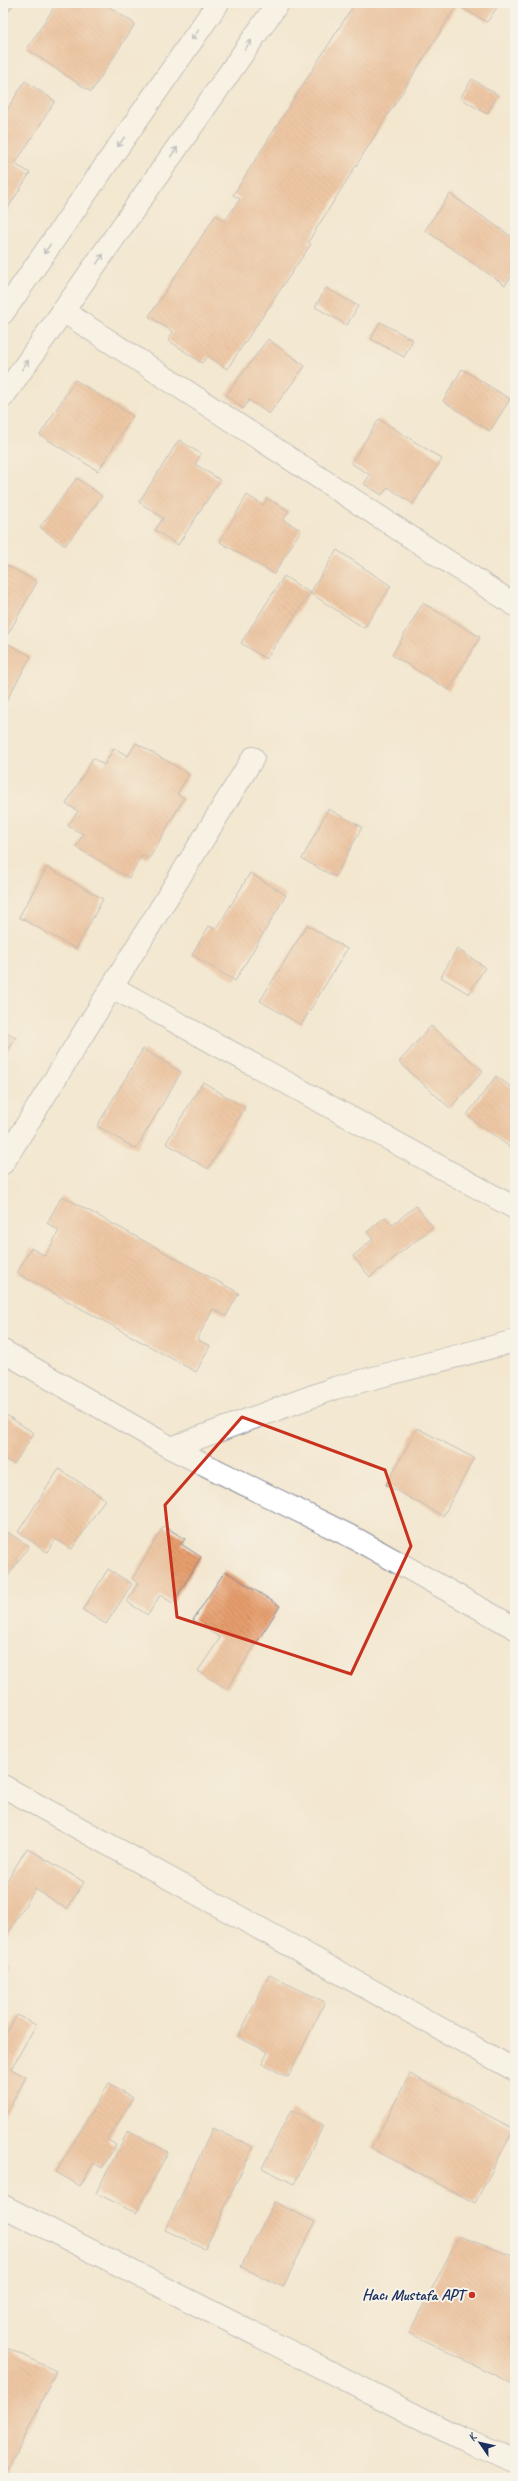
<svg xmlns="http://www.w3.org/2000/svg" width="518" height="2481" font-family="Caveat,sans-serif">
<style>
.building{fill:url(#building-back-hatch)}
.lines{fill:none;stroke-linecap:round;stroke-linejoin:round}
.minor-casing{stroke:#878b97;stroke-width:24}
.secondary-casing{stroke:#878b97;stroke-width:24}
.minor{stroke:#fff;stroke-width:22}
.secondary{stroke:#fff;stroke-width:22}
.oneway{stroke:#8d97ae}
.marked{fill:none;stroke:#c8321e;stroke-width:3;stroke-linejoin:round}
.poi-dot{fill:#c8321e;stroke:#f7f3e8;stroke-width:1.5}
.labels{text-anchor:middle;dominant-baseline:central;stroke-width:4;stroke-linejoin:round;paint-order:stroke}
.poi-label{font-size:16px;font-weight:bold;fill:#1b2f5e;stroke:#f7f3e8;text-anchor:end}
</style>
<defs>
<pattern id="building-back-hatch" width="6" height="6" patternUnits="userSpaceOnUse"><rect width="6" height="6" fill="#e79e6d"/><path d="M-1 5l2 2M0 0l6 6M5-1l2 2" fill="none" stroke="#ba815d"/></pattern>
</defs>
<rect width="100%" height="100%" fill="#f7f3e8"/>
<filter id="ink" filterUnits="userSpaceOnUse"><feTurbulence type="fractalNoise" baseFrequency=".025" numOctaves="2"/><feDisplacementMap in="SourceGraphic" scale="8" xChannelSelector="R" yChannelSelector="G"/><feConvolveMatrix kernelMatrix="1 2 1 2 8 2 1 2 1" color-interpolation-filters="sRGB"/></filter>
<filter id="wash" filterUnits="userSpaceOnUse"><feTurbulence type="fractalNoise" baseFrequency=".012" numOctaves="4" result="noise"/><feDisplacementMap in="SourceGraphic" scale="16" xChannelSelector="R" yChannelSelector="G"/><feGaussianBlur stdDeviation="0.9" result="paint"/><feColorMatrix in="noise" values="0 0 0 0 0 0 0 0 0 0 0 0 0 0 0 0 0 1.4 0 .05"/><feComposite in="paint" operator="in"/></filter>
<g filter="url(#wash)">
<rect width="100%" height="100%" fill="#f3e7d0"/>
<g id="blocks">
<!-- building -->
<path class="building" d="M3,3H15L7,13L3,10Z
M57,3H103L135,24L91,92L27,49Z
M355,3H500L487,22L457,5L308,242L311,244L227,369L208,356L202,363L168,340L173,332L149,316L216,215L225,221L240,199L233,195Z
M472,79L498,95L487,114L460,98Z
M25,81L55,101L15,164L30,173L3,216V116Z
M450,194L515,239V271L505,285L425,230Z
M326,288L358,306L347,325L315,307Z
M380,322L413,340L404,357L371,339Z
M268,339L305,366L269,414L249,400L243,409L226,395Z
M462,369L510,399L490,431L443,401Z
M75,380L133,416L98,471L40,435Z
M379,419L442,459L413,504L388,487L382,495L364,484L370,475L351,463Z
M179,440L201,454L195,464L220,480L178,545L155,530L163,518L139,502Z
M77,478L102,496L65,546L40,527Z
M247,495L263,505L267,498L289,511L283,520L301,530L274,574L220,542Z
M337,550L391,586L364,628L310,593Z
M3,563L37,582L8,634L3,631Z
M284,576L310,593L266,659L241,643Z
M423,603L480,637L449,690L392,655Z
M3,641L31,656L3,707Z
M136,743L189,774L177,794L184,798L149,859L142,855L129,878L76,847L83,834L68,826L78,811L66,804L93,758L104,765L114,748L128,756Z
M328,809L362,827L335,877L302,859Z
M47,867L103,899L76,949L19,917Z
M250,873L286,895L235,981L192,955L209,926L216,930Z
M307,925L347,949L301,1025L260,1001Z
M457,949L485,967L469,994L441,977Z
M431,1026L483,1071L450,1108L399,1062Z
M3,1030L16,1038L3,1058Z
M143,1049L181,1072L136,1149L97,1126Z
M496,1076L515,1090V1151L467,1115Z
M203,1082L245,1108L208,1169L166,1143Z
M62,1196L239,1293L226,1316L213,1309L197,1339L210,1346L196,1372L17,1273L31,1248L45,1256L59,1231L47,1223Z
M416,1206L433,1227L370,1277L353,1256L373,1239L367,1232L385,1217L392,1225Z
M3,1413L34,1433L14,1464L3,1458Z
M417,1428L474,1458L443,1516L386,1485Z
M59,1469L105,1499L72,1549L56,1539L47,1552L18,1532Z
M164,1526L185,1539L181,1544L201,1557L173,1603L160,1595L148,1615L127,1602L138,1583L132,1579Z
M7,1532L29,1546L3,1583V1538Z
M108,1569L132,1584L106,1624L83,1610Z
M225,1571L280,1606L227,1689L198,1671L220,1638L193,1620Z
M27,1848L84,1882L67,1909L35,1889L5,1938L3,1937V1887Z
M3,1958L8,1961L3,1971Z
M269,1975L325,2002L288,2077L262,2064L268,2052L238,2037Z
M17,2015L36,2025L11,2069L26,2077L3,2119V2039Z
M410,2074L514,2129L475,2203L371,2148Z
M109,2083L133,2098L108,2140L116,2145L102,2168L94,2163L80,2186L56,2172Z
M291,2110L323,2126L294,2184L262,2168Z
M213,2128L253,2147L205,2249L165,2230Z
M128,2131L168,2152L136,2213L96,2193Z
M274,2202L315,2222L283,2287L241,2267Z
M459,2236L515,2257V2385L409,2333Z
M3,2346L56,2371L5,2478H3Z"/>
</g>
</g>
<g filter="url(#ink)">
<use href="#blocks" fill-opacity="0" stroke="#878b97" stroke-width="1"/>
<g class="lines">
<defs>
<path id="minor" d="M63,311L515,605
M112,987L253,758
M3,1163L112,987L515,1208
M3,1351L171,1448L356,1539L515,1628
M171,1448L335,1388L515,1341
M3,1786L515,2070
M3,2206L462,2439L515,2461"/>
<path id="secondary" d="M3,313L218,3
M3,397L278,3"/>
</defs>
<!-- minor casing -->
<use href="#minor" class="minor-casing"/>
<!-- secondary casing -->
<use href="#secondary" class="secondary-casing"/>
<!-- minor -->
<use href="#minor" class="minor"/>
<!-- secondary -->
<use href="#secondary" class="secondary"/>
</g>
<!-- one-way arrows -->
<defs><path id="oneway-shaft" d="M-6 0H5M1.5-3L5.5 0L1.5 3" fill="none" stroke-width="1.6" stroke-linecap="round" stroke-linejoin="round"/></defs>
<g class="oneway">
<use href="#oneway-shaft" transform="translate(195 35) rotate(125)"/>
<use href="#oneway-shaft" transform="translate(248 45) rotate(-55)"/>
<use href="#oneway-shaft" transform="translate(121 142) rotate(125)"/>
<use href="#oneway-shaft" transform="translate(174 152) rotate(-55)"/>
<use href="#oneway-shaft" transform="translate(47 249) rotate(125)"/>
<use href="#oneway-shaft" transform="translate(100 259) rotate(-55)"/>
<use href="#oneway-shaft" transform="translate(25 365) rotate(-55)"/>
</g>
</g>
<!-- marked area -->
<path d="M0 0H518V2481H0ZM242,1417L385,1470L411,1546L351,1674L177,1617L165,1505Z" fill="#f3e7d0" fill-opacity=".55" fill-rule="evenodd"/>
<path class="marked" d="M242,1417L385,1470L411,1546L351,1674L177,1617L165,1505Z"/>
<!-- markers -->
<circle class="poi-dot" cx="472" cy="2295" r="4"/>
<g class="labels">
<!-- poi labels -->
<g class="poi-label">
<text x="464" y="2295">Hacı Mustafa APT</text>
</g>
</g>
<!-- margin -->
<rect width="518" height="2481" fill="none" stroke="#f7f3e8" stroke-width="16"/>
<!-- north arrow -->
<g transform="translate(480 2443) rotate(304)" stroke="#f7f3e8" stroke-width="3" paint-order="stroke">
<path d="M0-3L7 15L0 10L-7 15Z" fill="#1b2f5e"/>
<text y="-6" font-size="11" font-weight="bold" text-anchor="middle" fill="#1b2f5e">K</text>
</g>
</svg>
